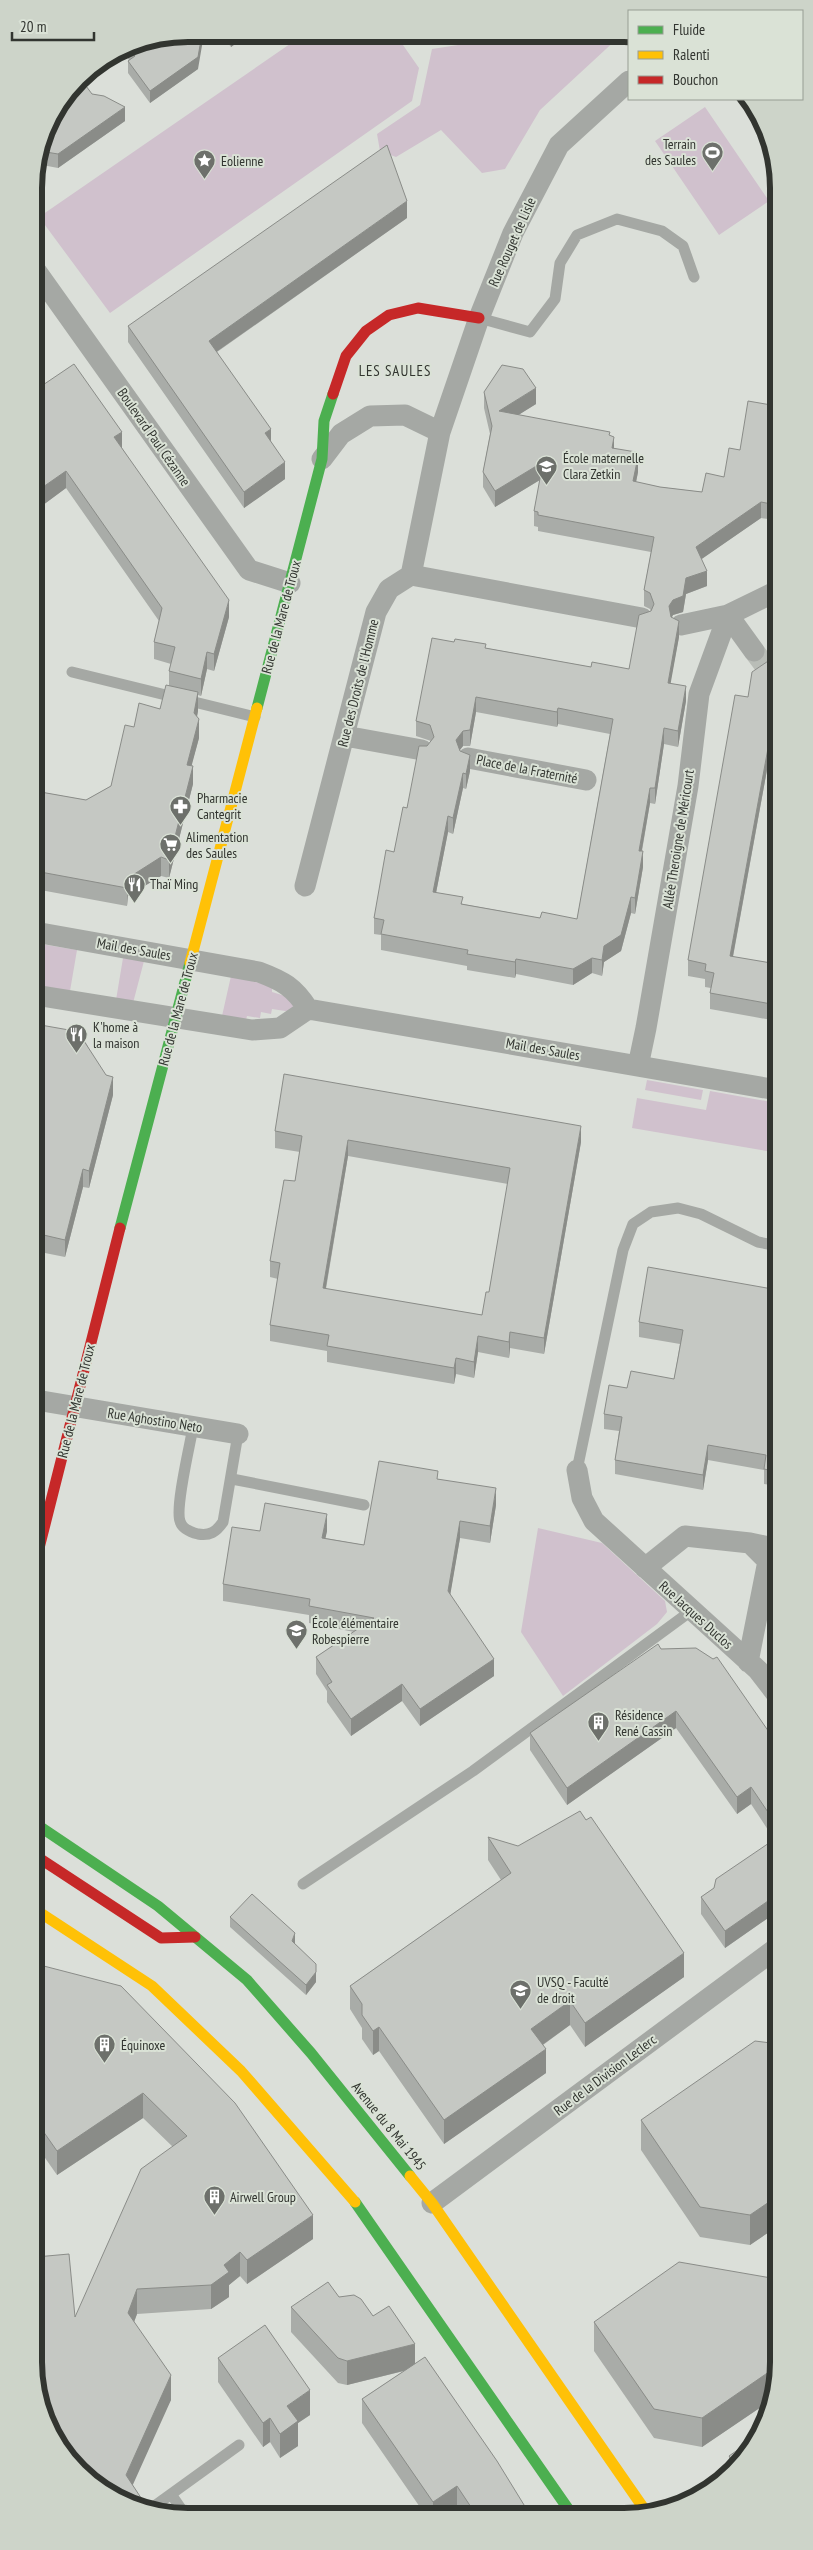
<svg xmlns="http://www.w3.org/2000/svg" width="813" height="2550" font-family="'PT Sans Narrow',sans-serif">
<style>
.green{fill:#d0c1cd}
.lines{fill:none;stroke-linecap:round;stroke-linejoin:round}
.street-tunnel{stroke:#b9bdb7;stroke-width:21;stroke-dasharray:21 11;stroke-linecap:butt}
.lane{stroke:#a5a8a4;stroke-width:11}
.street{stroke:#a5a8a4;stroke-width:21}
.fast{stroke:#4caf50;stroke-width:11}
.slow{stroke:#ffc107;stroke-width:11}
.jam{stroke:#c62828;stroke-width:11}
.wall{fill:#a9aca8;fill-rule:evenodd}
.shaded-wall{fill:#8a8c88}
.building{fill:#c5c8c3;stroke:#8a8c88;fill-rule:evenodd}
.labels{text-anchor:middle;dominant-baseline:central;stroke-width:4;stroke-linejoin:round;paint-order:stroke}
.poi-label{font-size:14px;fill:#323530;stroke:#dae2d6;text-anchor:start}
.street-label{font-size:14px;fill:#323530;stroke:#dae2d6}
.neighbourhood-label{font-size:15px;letter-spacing:1px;fill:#323530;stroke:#dae2d6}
.rim{fill:none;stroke:#323530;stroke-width:6}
</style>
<rect width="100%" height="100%" fill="#dbdfd9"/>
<!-- green -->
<path class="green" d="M303,35H396L419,68L412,101L110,313L39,217Z
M470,36L619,37L540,110L505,169L482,173L441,130L396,157L380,151L377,134L420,105L432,49L458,45Z
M705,107L769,201L719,235L655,141Z
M35,943L77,950L70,991L35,985Z
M123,958L144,961L133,1003L116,1000Z
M231,976L272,986V992L295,999L292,1012L272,1009L271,1014L261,1012L260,1018L247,1016L246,1020L222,1016Z
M647,1080L703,1090L701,1100L645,1090Z
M710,1091L777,1103L778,1153L632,1128L637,1098L706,1110Z
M538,1528L602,1543L665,1601L667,1612L657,1624L563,1696L521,1632Z"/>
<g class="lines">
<!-- street-tunnel -->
<path class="street-tunnel" d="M754,651L777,682"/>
<!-- lane -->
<path class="lane" d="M479,318L530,332L555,299L560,263L577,235L617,219L662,231L683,246L694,277
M72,672L255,717
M193,1427C190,1445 175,1507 180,1521C182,1529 190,1532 198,1534C210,1536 216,1532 223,1522L238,1434
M577,1470L623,1250L633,1224L651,1212L678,1208L701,1214L758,1242L778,1246
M232,1479L364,1505
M303,1884L473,1771L691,1611
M171,2494L184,2513
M149,2510L239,2445"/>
<!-- street -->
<path class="street" d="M34,268L249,570L290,583
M322,459L341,434L370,416L405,415L440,432
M411,575L440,432L479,318L513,233L559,145L629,81
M728,615L754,651
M681,625L728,615L777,591
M345,736L422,750
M468,758L586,780
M305,886L376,612L389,589L411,575L642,618
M35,932L259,972C283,981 294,987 308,1009L777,1090
M35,995L252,1030L280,1028L308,1009
M638,1066L646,1028L688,786L699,694L728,615
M36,1400L238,1434
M577,1470L582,1498L594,1521L758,1670L778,1696
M645,1568L685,1536L750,1543L778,1549
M748,1662L768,1561L750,1543
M432,2203L778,1947"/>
<!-- fast -->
<path class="fast" d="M257,708L322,459L324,421L333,394
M120,1228L190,963
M36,1824L158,1906L247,1980L311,2053L410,2176
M355,2202L571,2513"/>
<!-- slow -->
<path class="slow" d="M190,963L257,708
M36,1910L152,1986L241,2071L355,2202
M410,2176L432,2203L647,2513"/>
<!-- jam -->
<path class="jam" d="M333,394L346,356L366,331L389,315L418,308L479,318
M36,1560L120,1228
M36,1856L161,1938L195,1937"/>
</g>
<!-- wall -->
<path class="wall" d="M221,34H249L231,47Z
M129,45L198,69L150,103L128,73V61L129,60L122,50Z
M92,94L125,121L58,168L37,164L46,129Z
M407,218L217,352L271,442L285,479L244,508L128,342V326Z
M34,391L122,448L229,617L214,671L207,669L201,696L198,695V711L197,717L199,738L191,766L193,784L169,878L161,876L128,896L127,906L35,889V791L86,800L111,786L134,727L160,709L169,685V671L171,664L154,659V642L159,621L66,488L43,505L34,492Z
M484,392L536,404L518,415L610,436L614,448L636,456L638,472L636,482L660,487L702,492L724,477L740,450L777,406V520L761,518L701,559L707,586L686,594L683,612L673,615L672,617L679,637L670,683L686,701L678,747L664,744L655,804L650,803L642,851L643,867L635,914L631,913L621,951L604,962L602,976L592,973L573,985L516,974L515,978L467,970V966L381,950V935L374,934V918L407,808L427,746L431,741L416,736V721L486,648L591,667L629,669L651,611L650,609L644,606V590L651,552L538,531V527L534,526V511L540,480L495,507L483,487V472L490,434L484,408ZM476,712L557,727L558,724L610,734L577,919L540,918L463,904L436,893L448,832L453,834L463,788L466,789L470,771L459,751L463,746H470Z
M748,697L777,715L733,957L777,964V1021L710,1009V993L711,988L705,987V979L688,976V960Z
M35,1024L86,1043L113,1095L89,1188L83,1187L65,1257L35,1251Z
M275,1131L581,1142L544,1354L510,1348L509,1358L478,1352L474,1378L456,1374L454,1384L327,1362V1351L270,1341V1325L278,1279L270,1277V1261L295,1181L300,1152L275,1148ZM348,1156L508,1184L489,1292L482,1315L326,1289Z
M778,1290V1486L764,1484V1470L708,1460L703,1490L615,1474V1460L619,1431L604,1429V1414L627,1388L674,1379L680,1344L639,1337V1322Z
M438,1479L496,1505L490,1543L460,1538L450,1594L494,1676L420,1726L402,1701L351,1736L327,1702V1691L316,1674V1657L354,1632L309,1623V1615L223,1601V1584L260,1531H327L325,1538L364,1545Z
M661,1649L778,1745V1911L725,1948L701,1914V1897L714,1888L770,1842V1833L751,1804L737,1814L676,1728L567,1805L530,1750V1733Z
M488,1837L684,1977L585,2047L570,2025L543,2045L546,2073L444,2144L379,2051L373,2055L362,2039V2028L350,2009V1986L501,1880L488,1860Z
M230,1917L295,1943V1944L316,1982L306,1995L230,1927Z
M36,1964L313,2239L247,2284L240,2276L229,2285V2297L211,2309L137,2314L134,2322L171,2400L111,2496L75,2317L173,2147L143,2118L57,2175L36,2145Z
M779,2044V2231L772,2230L750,2245L700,2237L641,2150V2120Z
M339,2297L373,2316L415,2364L529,2513H458L457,2511L453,2513H424L362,2423V2399L404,2371L347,2385L338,2383L291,2332V2307Z
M594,2322L779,2372L773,2399L702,2447L654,2438L594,2351Z
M218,2358L310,2415L298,2423V2446L280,2458L270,2442L263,2447L218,2382Z
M729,2456L741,2464L729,2473Z"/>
<!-- shaded-wall -->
<path class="shaded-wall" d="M202,34H204L198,69L150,103V91Z
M231,34H249L231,47Z
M125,107V121L58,168V154Z
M407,201V218L209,357V341Z
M536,388V404L499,427V411Z
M271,429V446L265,433Z
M122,432V449L114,437Z
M614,437V452L612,448Z
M636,452V467L638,457V472L633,497V481Z
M285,462V479L244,508V492Z
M543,462V478L495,507V491Z
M66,471V488L43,505V487Z
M761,502V518L696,563V547Z
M707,571V586L686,594L683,612L673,615L669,622V606L686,578Z
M229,600V617L214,671V654Z
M679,621V637L668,698V683Z
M207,652V669L201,696V679Z
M686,686V701L678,747V731Z
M198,692V711L194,731V713Z
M476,697V712L470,746V730Z
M777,699V715L730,972V956Z
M558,708V724L557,727V712Z
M199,719V738L187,783V765Z
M664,728V744L655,804V788Z
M463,731V746L456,755V740Z
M470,755V771L466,789V774Z
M193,766V784L169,878V860Z
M463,773V788L453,834V818Z
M650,788V803L639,866V851Z
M448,816V832L433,908V892Z
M643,851V867L635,914V898Z
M161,857V876L128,896L127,906L128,878Z
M631,897V913L621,951L604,962L602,976V960L604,946Z
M592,958V973L573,985V969Z
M516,959V974L515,978V962Z
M113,1077V1095L89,1188V1171Z
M581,1126V1142L544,1354V1338Z
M348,1140V1156L323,1304V1288Z
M83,1169V1187L65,1257V1240Z
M510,1332V1348L509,1358V1342Z
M478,1336V1352L474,1378V1362Z
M456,1358V1374L454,1384V1368Z
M708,1445V1460L703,1490V1475Z
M496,1488V1505L490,1543V1526Z
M327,1514V1531L322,1555V1538Z
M460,1521V1538L448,1608V1591Z
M494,1659V1676L420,1726V1709Z
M402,1684V1701L351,1736V1719Z
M676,1711V1728L567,1805V1788Z
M751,1787V1804L737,1814V1797Z
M778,1894V1911L725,1948V1931Z
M295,1933V1943L292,1951V1941Z
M684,1953V1977L585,2047V2023Z
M316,1972V1982L306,1995V1985Z
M570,2001V2025L531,2053V2029Z
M379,2027V2051L373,2055V2031Z
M546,2049V2073L444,2144V2120Z
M143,2093V2118L57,2175V2151Z
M772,2200V2230L750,2245V2215Z
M313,2215V2239L247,2284V2260Z
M240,2252V2276L229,2285V2297L211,2309V2285L224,2265Z
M137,2289V2314L128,2338V2313Z
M415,2344V2368L347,2385V2361Z
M779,2365V2372L773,2399L702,2447V2418Z
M171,2375V2400L126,2500V2475Z
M310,2390V2415L298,2423V2446L280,2458V2434L287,2406Z
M270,2418V2442L263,2447V2423Z
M457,2486V2511L453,2513H433V2502Z"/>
<!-- building -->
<path class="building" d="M188,34H202L198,57L150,91L128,61L135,56L128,46L129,45Z
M80,78L92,94L104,96L125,107L58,154L40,151L46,129Z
M387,145L407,201L209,341L271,429L265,433L285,462L244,492L128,326Z
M74,364L122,432L114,437L229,600L214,654L207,652L201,679L169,671L175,647L154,642L162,608L66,471L43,487L34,475V391Z
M502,365L523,369L536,388L499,411L610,432L609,435L614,437L612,448L636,452L635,456L638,457L633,481L660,487L702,492L706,473L724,477L729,448L740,450L748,401L777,406V505L761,502L696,547L707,571L686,578L683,596L673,600L669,606L671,617L679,621L668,683L686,686L678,731L664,728L655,788H650L639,851H643L635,898L631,897L621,935L604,946L602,960L592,958L573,969L516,959L515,962L467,954L468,950L381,934L384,920L374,918L386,850L394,852L403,807L407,808L419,746H427L434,737L430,725L416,721L432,638L454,642L455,639L486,644L485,648L591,667L592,662L629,669L639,615L651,611L654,604L650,593L644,590L654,537L538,515V512L534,511L543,462L495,491L483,472L492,426L484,392ZM476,697L557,712L558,708L613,719L577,919L542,912L540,918L461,904L463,897L433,892L448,816L453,818L463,773L466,774L470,755L460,751L456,740L463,731L470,730Z
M777,655V699L730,956L777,964V1005L710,993L714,973L705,971L706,964L688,960L735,695L748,697L752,672Z
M166,685L198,692L194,713L199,719L187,765L193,766L169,860L161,857L128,878L127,888L35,871V791L86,800L111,786L125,725L134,727L139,703L160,709Z
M35,1024L86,1033L84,1041L106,1075L113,1077L89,1171L83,1169L65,1240L35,1233Z
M284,1074L581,1126L544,1338L510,1332L509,1342L478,1336L474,1362L456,1358L454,1368L327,1346L329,1335L270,1325L280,1263L270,1261L284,1180L295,1181L302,1136L275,1131ZM348,1140L510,1168L489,1292H486L482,1315L323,1288Z
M648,1267L778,1290V1472L764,1469L766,1455L708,1445L703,1475L615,1460L622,1417L604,1414L609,1385L627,1388L631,1371L674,1379L678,1358L683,1330L639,1322Z
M379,1461L438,1471L437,1479L496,1488L490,1526L460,1521L448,1591L494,1659L420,1709L402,1684L351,1719L327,1685L332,1682L316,1657L374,1618L309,1606L310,1599L223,1584L232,1527L260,1531L265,1503L327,1514L322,1538L364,1545Z
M658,1644L661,1649L696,1648L713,1659L717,1657L778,1745V1894L725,1931L701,1897L714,1888L716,1879L772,1841L770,1832L774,1821L751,1787L737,1797L676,1711L567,1788L530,1733Z
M580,1811L586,1820L591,1817L684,1953L585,2023L570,2001L531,2029L546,2049L444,2120L379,2027L373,2031L362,2015V2004L350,1986L511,1873L488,1837L518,1846Z
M252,1894L295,1933L292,1941L316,1964V1972L306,1985L230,1917Z
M36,1964L121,1986L235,2103L313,2215L247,2260L240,2252L224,2265L229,2272L211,2285L137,2289L128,2313L171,2375L126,2475L149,2510L111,2496L79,2471L50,2430L37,2392L36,2257L69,2254L75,2317L141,2169L187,2136L143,2093L57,2151L36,2121Z
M755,2041L779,2044V2201L772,2200L750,2215L700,2207L641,2120Z
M679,2262L777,2279L779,2281V2365L702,2418L654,2409L594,2322Z
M328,2282L339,2297L354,2295L361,2299L373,2316L389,2306L415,2344L347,2361L338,2358L291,2307Z
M265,2325L310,2390L287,2406L298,2421L280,2434L270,2418L263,2423L218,2358Z
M425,2357L497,2461L529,2513H475L457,2486L433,2502L362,2399Z
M759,2435L741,2464L737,2467L729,2456Z"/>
<!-- icons -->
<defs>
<symbol id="stadium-pin" viewBox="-11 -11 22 30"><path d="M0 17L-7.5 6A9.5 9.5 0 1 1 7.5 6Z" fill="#6d706b" stroke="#dae2d6"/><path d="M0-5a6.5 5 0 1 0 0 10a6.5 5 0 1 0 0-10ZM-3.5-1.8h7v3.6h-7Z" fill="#fff"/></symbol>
<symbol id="sight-pin" viewBox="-11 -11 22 30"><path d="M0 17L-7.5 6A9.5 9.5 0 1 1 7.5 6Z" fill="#6d706b" stroke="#dae2d6"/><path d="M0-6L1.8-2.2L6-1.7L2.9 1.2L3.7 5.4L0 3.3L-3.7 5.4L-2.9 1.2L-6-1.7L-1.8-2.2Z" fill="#fff"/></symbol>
<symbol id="school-pin" viewBox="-11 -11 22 30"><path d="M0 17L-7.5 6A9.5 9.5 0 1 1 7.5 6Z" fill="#6d706b" stroke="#dae2d6"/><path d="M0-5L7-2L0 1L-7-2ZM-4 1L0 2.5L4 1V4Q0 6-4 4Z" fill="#fff"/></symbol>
<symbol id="pharmacy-pin" viewBox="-11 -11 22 30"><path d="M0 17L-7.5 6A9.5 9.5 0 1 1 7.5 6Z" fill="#6d706b" stroke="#dae2d6"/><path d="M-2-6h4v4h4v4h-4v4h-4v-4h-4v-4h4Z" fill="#fff"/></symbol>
<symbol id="supermarket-pin" viewBox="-11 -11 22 30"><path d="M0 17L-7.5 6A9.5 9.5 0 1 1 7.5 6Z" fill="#6d706b" stroke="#dae2d6"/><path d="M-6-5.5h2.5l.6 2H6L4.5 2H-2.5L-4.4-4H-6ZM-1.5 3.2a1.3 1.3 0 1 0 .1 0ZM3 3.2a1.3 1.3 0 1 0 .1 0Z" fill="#fff"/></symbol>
<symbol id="restaurant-pin" viewBox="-11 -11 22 30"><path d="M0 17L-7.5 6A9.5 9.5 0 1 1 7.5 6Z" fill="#6d706b" stroke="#dae2d6"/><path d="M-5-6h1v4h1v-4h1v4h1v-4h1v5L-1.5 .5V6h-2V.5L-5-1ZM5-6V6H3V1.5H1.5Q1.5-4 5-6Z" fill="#fff"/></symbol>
<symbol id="building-pin" viewBox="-11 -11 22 30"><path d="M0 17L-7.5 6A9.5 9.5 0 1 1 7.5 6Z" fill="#6d706b" stroke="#dae2d6"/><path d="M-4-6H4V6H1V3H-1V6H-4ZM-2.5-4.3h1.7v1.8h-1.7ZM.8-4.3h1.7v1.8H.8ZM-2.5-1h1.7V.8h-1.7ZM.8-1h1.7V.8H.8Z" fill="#fff"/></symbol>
<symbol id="university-pin" viewBox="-11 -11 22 30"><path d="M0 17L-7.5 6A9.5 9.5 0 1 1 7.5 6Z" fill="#6d706b" stroke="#dae2d6"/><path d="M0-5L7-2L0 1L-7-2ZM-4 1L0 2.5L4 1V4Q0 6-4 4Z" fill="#fff"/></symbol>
</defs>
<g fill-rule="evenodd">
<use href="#stadium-pin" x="700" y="140" width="25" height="34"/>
<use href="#sight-pin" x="192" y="148" width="25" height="34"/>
<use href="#school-pin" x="534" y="454" width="25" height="34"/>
<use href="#pharmacy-pin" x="168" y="794" width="25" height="34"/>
<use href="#supermarket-pin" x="158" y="832" width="25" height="34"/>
<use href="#restaurant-pin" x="122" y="872" width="25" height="34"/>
<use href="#restaurant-pin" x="64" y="1022" width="25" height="34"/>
<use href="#school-pin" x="284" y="1618" width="25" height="34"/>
<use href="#building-pin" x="586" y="1710" width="25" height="34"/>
<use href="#university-pin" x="508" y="1978" width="25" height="34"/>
<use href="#building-pin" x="92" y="2032" width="25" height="34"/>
<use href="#building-pin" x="202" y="2184" width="25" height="34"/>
</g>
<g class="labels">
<!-- poi labels -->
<g class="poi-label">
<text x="696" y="144" text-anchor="end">Terrain<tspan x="696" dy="16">des Saules</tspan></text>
<text x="221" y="161">Eolienne</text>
<text x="563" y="458">École maternelle<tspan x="563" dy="16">Clara Zetkin</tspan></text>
<text x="197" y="798">Pharmacie<tspan x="197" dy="16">Cantegrit</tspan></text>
<text x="186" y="837">Alimentation<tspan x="186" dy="16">des Saules</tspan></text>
<text x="150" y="884">Thaï Ming</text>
<text x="93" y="1027">K'home à<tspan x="93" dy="16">la maison</tspan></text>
<text x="312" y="1623">École élémentaire<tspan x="312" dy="16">Robespierre</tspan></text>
<text x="615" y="1715">Résidence<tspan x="615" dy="16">René Cassin</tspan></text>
<text x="537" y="1982">UVSQ - Faculté<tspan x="537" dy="16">de droit</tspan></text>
<text x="121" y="2045">Équinoxe</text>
<text x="230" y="2197">Airwell Group</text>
</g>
<!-- street labels -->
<g class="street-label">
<text transform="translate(512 242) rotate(-66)">Rue Rouget de Lisle</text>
<text transform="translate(154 437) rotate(55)">Boulevard Paul Cézanne</text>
<text transform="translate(281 617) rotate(-75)">Rue de la Mare de Troux</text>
<text transform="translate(358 683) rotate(-76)">Rue des Droits de l'Homme</text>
<text transform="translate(527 769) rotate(11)">Place de la Fraternité</text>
<text transform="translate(678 839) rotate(-81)">Allée Theroigne de Méricourt</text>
<text transform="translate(134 949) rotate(10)">Mail des Saules</text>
<text transform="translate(178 1009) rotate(-75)">Rue de la Mare de Troux</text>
<text transform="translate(543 1049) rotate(10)">Mail des Saules</text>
<text transform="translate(76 1401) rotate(-76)">Rue de la Mare de Troux</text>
<text transform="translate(155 1420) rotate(9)">Rue Aghostino Neto</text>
<text transform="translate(696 1615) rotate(42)">Rue Jacques Duclos</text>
<text transform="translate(605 2075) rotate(-37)">Rue de la Division Leclerc</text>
<text transform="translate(389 2126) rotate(51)">Avenue du 8 Mai 1945</text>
</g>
<!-- neighbourhood labels -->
<g class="neighbourhood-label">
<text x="395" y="370">LES SAULES</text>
</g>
</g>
<!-- crop -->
<path d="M0 0H813V2550H0ZM188 42H624A146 146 0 0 1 770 188V2362A146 146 0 0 1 624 2508H188A146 146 0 0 1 42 2362V188A146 146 0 0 1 188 42Z" fill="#cdd4c9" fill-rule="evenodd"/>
<path class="rim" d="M188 42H624A146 146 0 0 1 770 188V2362A146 146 0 0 1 624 2508H188A146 146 0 0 1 42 2362V188A146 146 0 0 1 188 42Z"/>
<!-- legend -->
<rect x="628" y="10" width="175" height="90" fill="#dae2d6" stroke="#979d94"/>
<rect x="638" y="26" width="25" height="8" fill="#4caf50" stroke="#979d94"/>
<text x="673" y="35" font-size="15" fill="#323530">Fluide</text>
<rect x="638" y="51" width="25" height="8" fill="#ffc107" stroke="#979d94"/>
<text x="673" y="60" font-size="15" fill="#323530">Ralenti</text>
<rect x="638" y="76" width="25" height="8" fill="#c62828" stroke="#979d94"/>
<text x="673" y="85" font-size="15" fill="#323530">Bouchon</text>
<!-- scale -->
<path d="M12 32v8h82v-8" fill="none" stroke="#323530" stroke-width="2.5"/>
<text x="20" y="32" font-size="15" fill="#323530" stroke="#dae2d6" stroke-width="4" paint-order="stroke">20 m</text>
</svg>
